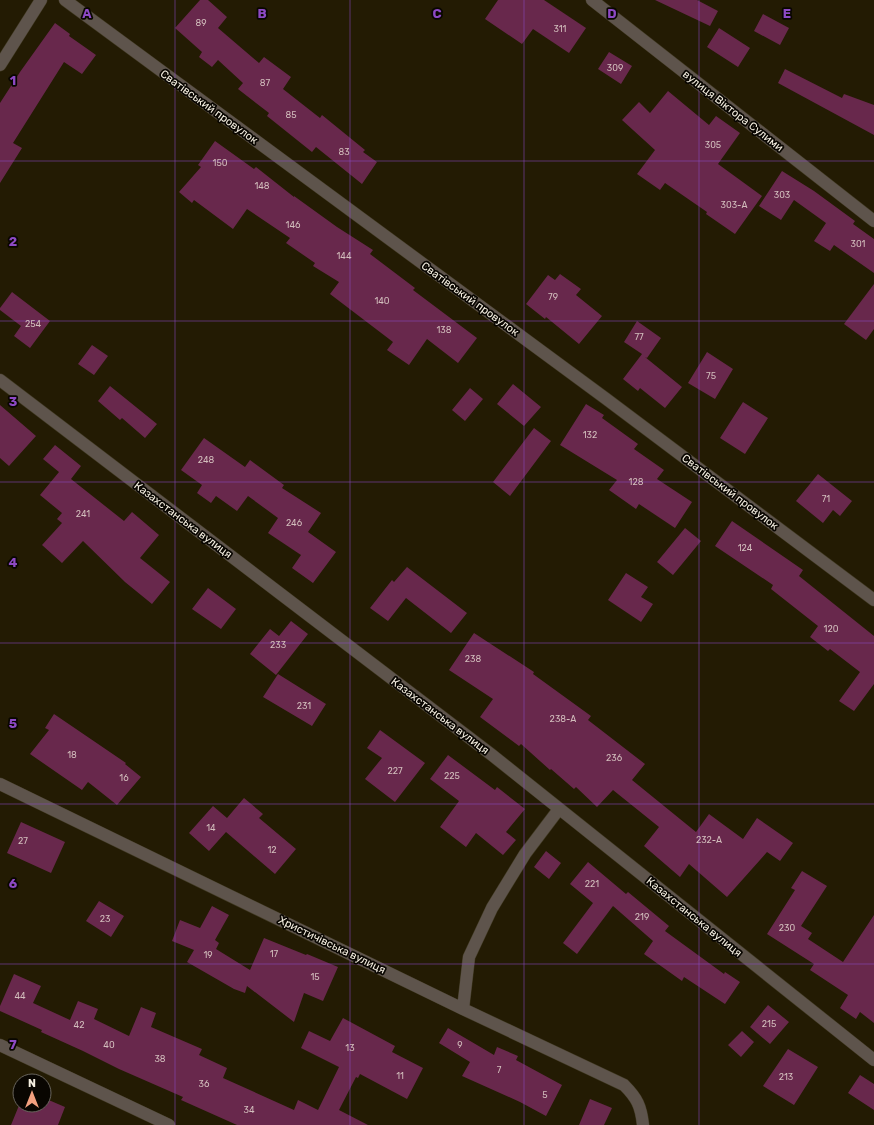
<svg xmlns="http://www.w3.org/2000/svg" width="874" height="1125" font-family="Rubik,sans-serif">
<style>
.building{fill:#68284c}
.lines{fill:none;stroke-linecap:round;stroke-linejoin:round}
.minor-casing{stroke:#403922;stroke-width:13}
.minor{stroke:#5e544c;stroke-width:12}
.grid{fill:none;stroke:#8d49c4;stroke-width:1;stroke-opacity:0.55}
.labels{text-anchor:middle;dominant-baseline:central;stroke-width:3.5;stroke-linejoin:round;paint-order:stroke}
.number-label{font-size:9px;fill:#d2bdbc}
.street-label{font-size:11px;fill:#f5efe1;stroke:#090601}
.grid-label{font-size:13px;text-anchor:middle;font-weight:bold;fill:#8d49c4;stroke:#090601;stroke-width:3.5;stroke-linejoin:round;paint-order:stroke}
</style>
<rect width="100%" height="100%" fill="#231b03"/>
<!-- building -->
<path class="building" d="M200,0H208L227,17L218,28L259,63L264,57L291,77L283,89L320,118L322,115L365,150L363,152L377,162L362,184L316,147L312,152L267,116L269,113L238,89L243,83L218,60L212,67L199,57L202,52L175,28Z
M498,0H544L586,28L569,53L533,29L522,44L485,19Z
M655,0H697L718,11L710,26Z
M763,14L789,28L780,45L754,31Z
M55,23L70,34L69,36L96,55L82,74L64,62L13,143L22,148L0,183V103L20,72Z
M719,28L750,48L738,67L707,47Z
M609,52L632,66L621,84L598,69Z
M785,69L842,98L844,94L874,105V135L778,83Z
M668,91L709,125L716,116L740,133L718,164L762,196L735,234L706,214L707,212L665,183L660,190L637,174L655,150L622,120L639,102L650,113Z
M215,141L254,169L256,167L294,197V196L337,227L373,250L370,254L415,288L413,290L477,338L458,363L427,339L409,365L387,350L393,342L330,294L339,282L313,266L315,263L286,243L290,238L247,209L233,229L194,200L192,203L179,192L201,167L198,165Z
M782,171L814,191L855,221L853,224L874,239V273L834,245L830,251L814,241L826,223L794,200L781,220L759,206Z
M560,274L581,289L576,295L602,316L579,344L546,317L545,319L526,304L548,275L555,280Z
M874,284V329L866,340L844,324Z
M12,292L50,321L30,348L14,336L21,326L0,310V308Z
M637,321L661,338L647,358L645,357L682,387L665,408L640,388L638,391L623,379L642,354L624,342Z
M92,345L108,356L94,375L78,364Z
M707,352L733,369L715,399L688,383Z
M513,384L541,407L524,426L497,404Z
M110,386L157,424L145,438L122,418L120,420L98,401Z
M470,388L483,399L465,421L452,410Z
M743,402L768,418L745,454L720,438Z
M586,404L604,415L602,418L638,444L634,449L664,470L657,479L692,502L675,528L639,504L636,509L609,490L617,480L560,445Z
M0,405L36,436L9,466L0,458Z
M534,428L551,441L510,496L493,482Z
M204,438L245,467L250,460L284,485L282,488L321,513L308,532L336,552L313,583L292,568L301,555L268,533L278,518L248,496L237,511L216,496L211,503L197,493L202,485L181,470Z
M55,445L81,466L71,479L124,521L132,512L159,535L140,558L170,582L152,604L125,582L83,541L62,563L42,545L62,523L57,519L62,513L40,495L59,472L43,459Z
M818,474L852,501L840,516L833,510L823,523L796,501Z
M732,521L803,570L799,576L874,636V684L854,711L839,701L860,672L830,649L828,651L810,637L818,626L771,589L773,585L715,546Z
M685,528L701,541L673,575L657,562Z
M407,567L467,613L451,633L406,598L388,621L370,608L392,580L394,582Z
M626,573L648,587L641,597L653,604L641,622L608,600Z
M208,588L236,609L221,629L192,609Z
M291,621L308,634L276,675L250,654L270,629L279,636Z
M474,633L534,672L533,674L591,716L588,720L645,764L632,780L696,832L709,814L743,839L757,818L793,843L780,861L767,852L727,897L689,864L680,877L644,846L659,827L613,790L597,807L576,787L574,789L551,769L550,770L521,744L519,746L480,717L493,699L449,670Z
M278,674L326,704L312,726L263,697Z
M54,714L126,763L125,764L141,777L117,805L88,782L82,790L30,754L49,730L45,728Z
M380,730L425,763L395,802L365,779L382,758L367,748Z
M448,755L495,790L497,787L525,809L506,832L516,840L503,855L476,833L466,847L440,827L459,801L430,779Z
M244,798L263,814L259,818L296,849L275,874L226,832L209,851L189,833L213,806L227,818Z
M21,822L65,842L51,873L7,853Z
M546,851L561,863L549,879L534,867Z
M588,862L626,894L628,892L669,926L665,931L724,974L725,972L740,982L725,1004L684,977L682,981L644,954L653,941L613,906L577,954L563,943L593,903L570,884Z
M802,871L827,886L801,926L812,933L808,939L843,962L874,915V1023L860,1012L856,1019L840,1008L848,995L810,970L814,964L767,934L795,890L791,888Z
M99,901L124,916L111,937L86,921Z
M212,906L229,915L215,940L219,943L216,949L250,970L264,938L306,955L307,954L338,967L323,1001L304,993L294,1022L247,986L245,993L234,989L187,962L194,950L172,941L180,920L200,928Z
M14,974L41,986L33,1003L70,1020L78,1001L98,1009L94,1019L129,1036L141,1007L156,1013L151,1027L202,1049L199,1055L227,1068L223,1078L294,1110L298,1100L318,1110L339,1067L301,1048L309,1031L330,1041L343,1018L395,1046L392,1052L423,1068L407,1099L360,1074L358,1078L356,1077L339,1110L368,1125H237L181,1100L183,1097L119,1069L83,1051L41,1032L42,1030L0,1011V1006Z
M768,1005L789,1022L770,1044L750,1027Z
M448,1028L494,1055L497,1047L518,1056L516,1060L562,1085L546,1116L520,1102L462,1076L470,1062L439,1043Z
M742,1031L754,1042L741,1057L728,1045Z
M788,1049L818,1067L794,1105L763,1086Z
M860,1075L874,1084V1110L848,1093Z
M44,1098L65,1107L58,1125H11L20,1103V1105H44Z
M590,1099L612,1108L604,1125H579Z"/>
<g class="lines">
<defs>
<path id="minor" d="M65,0L605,398L874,600
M592,0L874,221
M0,65L41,0
M0,380L492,755L874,1060
M0,784L463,1009L624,1085C637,1098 641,1106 643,1125
M463,1009L469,957L492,908L525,854L559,809
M0,1045L169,1125"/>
</defs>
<!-- minor casing -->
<use href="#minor" class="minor-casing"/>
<!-- minor -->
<use href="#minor" class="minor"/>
</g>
<!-- grid -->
<path class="grid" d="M175,0V1125M350,0V1125M524,0V1125M699,0V1125M0,161H874M0,321H874M0,482H874M0,643H874M0,804H874M0,964H874"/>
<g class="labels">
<!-- number labels -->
<g class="number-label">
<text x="201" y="23">89</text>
<text x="560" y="29">311</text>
<text x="615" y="68">309</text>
<text x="265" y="83">87</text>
<text x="291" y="115">85</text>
<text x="713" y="145">305</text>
<text x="344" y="152">83</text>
<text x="220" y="163">150</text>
<text x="262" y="186">148</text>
<text x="782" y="195">303</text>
<text x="734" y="205">303-А</text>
<text x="293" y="225">146</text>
<text x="858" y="244">301</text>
<text x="344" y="256">144</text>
<text x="553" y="297">79</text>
<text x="382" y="301">140</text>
<text x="33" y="324">254</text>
<text x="444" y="330">138</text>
<text x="639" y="337">77</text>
<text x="711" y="376">75</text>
<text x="590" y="435">132</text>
<text x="206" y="460">248</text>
<text x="636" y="482">128</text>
<text x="826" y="499">71</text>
<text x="83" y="514">241</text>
<text x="294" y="523">246</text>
<text x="745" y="548">124</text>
<text x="831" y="629">120</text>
<text x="278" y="645">233</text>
<text x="473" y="659">238</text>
<text x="304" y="706">231</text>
<text x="563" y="719">238-А</text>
<text x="72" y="755">18</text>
<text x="614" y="758">236</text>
<text x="395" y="771">227</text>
<text x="452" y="776">225</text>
<text x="124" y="778">16</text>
<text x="211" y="828">14</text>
<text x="709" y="840">232-А</text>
<text x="23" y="841">27</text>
<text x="272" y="850">12</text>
<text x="592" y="884">221</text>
<text x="642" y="917">219</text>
<text x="105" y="919">23</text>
<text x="787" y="928">230</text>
<text x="274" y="954">17</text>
<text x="208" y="955">19</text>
<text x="315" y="977">15</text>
<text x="20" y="996">44</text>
<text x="769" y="1024">215</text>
<text x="79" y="1025">42</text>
<text x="109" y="1045">40</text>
<text x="460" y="1045">9</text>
<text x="350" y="1048">13</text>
<text x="160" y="1059">38</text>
<text x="499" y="1070">7</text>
<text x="400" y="1076">11</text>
<text x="786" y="1077">213</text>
<text x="204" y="1084">36</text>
<text x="545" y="1095">5</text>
<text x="249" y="1110">34</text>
</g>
<!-- street labels -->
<g class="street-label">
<text transform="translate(209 107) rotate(36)">Сватівський провулок</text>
<text transform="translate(733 111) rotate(38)">вулиця Віктора Сулими</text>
<text transform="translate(470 299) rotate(36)">Сватівський провулок</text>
<text transform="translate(730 492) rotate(37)">Сватівський провулок</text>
<text transform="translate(183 520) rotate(37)">Казахстанська вулиця</text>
<text transform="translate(440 716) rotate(37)">Казахстанська вулиця</text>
<text transform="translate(694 917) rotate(39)">Казахстанська вулиця</text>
<text transform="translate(332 945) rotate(26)">Христичівська вулиця</text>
</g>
</g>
<g class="grid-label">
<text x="87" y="18">A</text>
<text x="262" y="18">B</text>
<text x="437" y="18">C</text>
<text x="612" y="18">D</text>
<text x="787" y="18">E</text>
<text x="13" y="85">1</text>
<text x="13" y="246">2</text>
<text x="13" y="406">3</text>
<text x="13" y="567">4</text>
<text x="13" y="728">5</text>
<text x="13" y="888">6</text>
<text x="13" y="1049">7</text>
</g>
<!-- north arrow -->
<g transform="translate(32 1093)"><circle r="19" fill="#090601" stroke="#67635b"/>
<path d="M0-3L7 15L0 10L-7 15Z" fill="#f2a07f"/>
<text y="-6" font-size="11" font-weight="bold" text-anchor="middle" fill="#f5efe1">N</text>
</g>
</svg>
